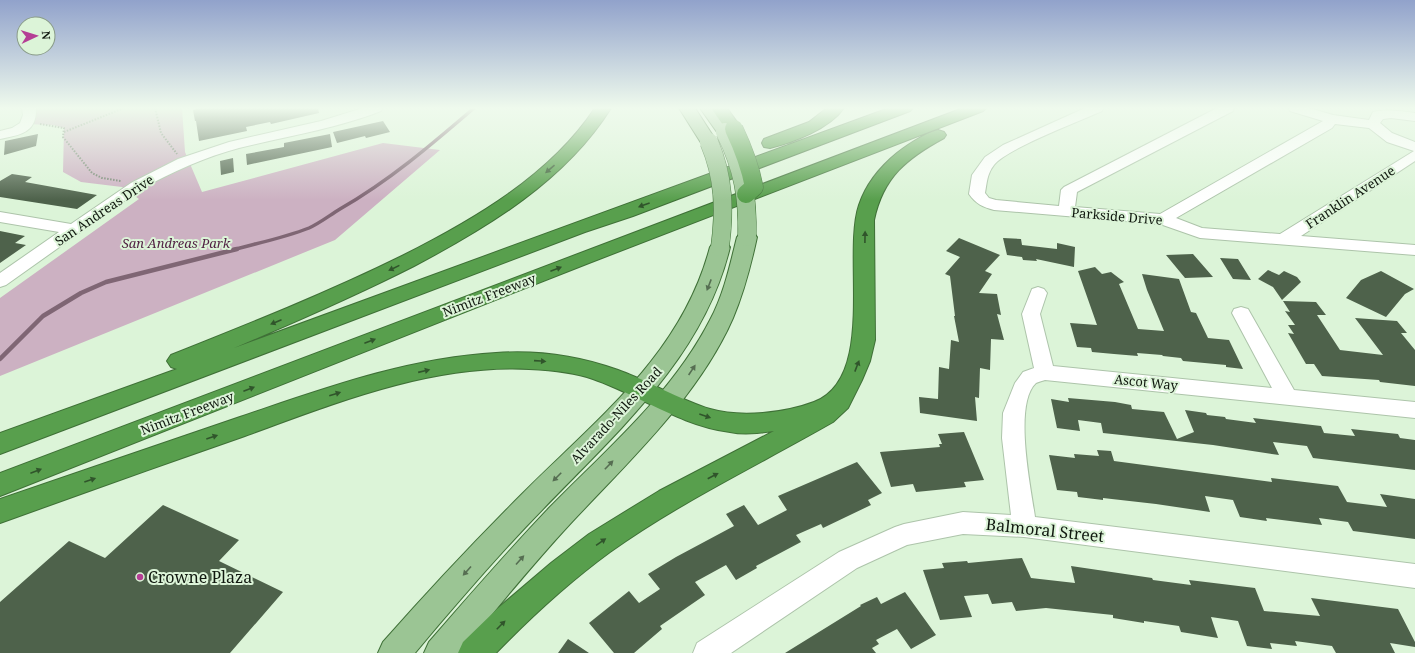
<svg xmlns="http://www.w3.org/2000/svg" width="1415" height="653" font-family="'Noto Serif',serif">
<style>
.green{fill:#ccb1c2}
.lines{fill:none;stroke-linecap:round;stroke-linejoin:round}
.stream-far1{stroke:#7f6674;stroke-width:3.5}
.stream{stroke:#7f6674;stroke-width:4.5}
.building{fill:#4e624b}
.minor-casing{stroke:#adc4aa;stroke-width:2}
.major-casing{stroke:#3f7037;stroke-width:2}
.highway-casing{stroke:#3f7037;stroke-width:2}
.path{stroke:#758572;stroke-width:2;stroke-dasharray:1.5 1.5;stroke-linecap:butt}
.minor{fill:#fff;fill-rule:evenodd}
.major{fill:#9bc594;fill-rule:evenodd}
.highway{fill:#589f4d;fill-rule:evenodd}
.major-bridge-casing{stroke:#3f7037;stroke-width:19;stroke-linecap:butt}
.highway-bridge-casing{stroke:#3f7037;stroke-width:19;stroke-linecap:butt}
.major-bridge{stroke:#9bc594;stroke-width:18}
.highway-bridge{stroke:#589f4d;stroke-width:18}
.oneway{fill:#30552b}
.oneway2{fill:#566e52}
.poi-dot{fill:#b53e95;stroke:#dcf4d8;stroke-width:1.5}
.labels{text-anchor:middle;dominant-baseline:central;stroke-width:4;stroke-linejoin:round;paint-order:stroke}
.street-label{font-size:13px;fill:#10180f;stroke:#dcf4d8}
.park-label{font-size:13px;font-style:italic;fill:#522144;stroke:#dcf4d8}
.near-street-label{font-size:16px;fill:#10180f;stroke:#dcf4d8}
.near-poi-label{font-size:16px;fill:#10180f;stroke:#dcf4d8;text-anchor:start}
</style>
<rect width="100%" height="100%" fill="#dcf4d8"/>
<!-- green -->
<path class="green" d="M29,108H182L185,152L202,192L383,143L440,150L335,240L0,376V298L139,199L122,187L81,182L63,172L64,128L53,125L27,124Z"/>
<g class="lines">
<!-- stream-far1 -->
<path class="stream-far1" d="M232,250C258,243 284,238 309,228C320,223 330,215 340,209C389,181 431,145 474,108"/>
<!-- stream -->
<path class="stream" d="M0,359L43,316L81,293L106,282L237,249"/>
</g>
<!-- building -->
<path class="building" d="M199,108H318L319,113L271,124L270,122L246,127L247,131L199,141L196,121H195L193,110Z
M383,121L390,132L366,138L365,136L337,143L333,132Z
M38,134L36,146L4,155L5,141Z
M330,134L332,147L247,165L246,154L284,147V143Z
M233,158L234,172L221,175L220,161Z
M12,174L32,177L25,182L97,195L77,209L0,197V181Z
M0,231L25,236L15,243L26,245L0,263Z
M959,238L1000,255L985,271L992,274L979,293L997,294L1001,315L997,314L1004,340L991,339L990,370L980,368L979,398L975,397L977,421L920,413L919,397L938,399L939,367L949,369L951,340L959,342L954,316H955L950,276L945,274L960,257L946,251Z
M1003,238L1021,239L1022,245L1057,249V243L1075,247L1074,267L1036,259L1037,261L1023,260L1022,257L1007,255Z
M1193,254L1213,277L1185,278L1166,255Z
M1220,258L1238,259L1251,280L1233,279Z
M1095,267L1102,274L1111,272L1124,282L1119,284L1138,329L1164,331L1147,290L1142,274L1179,279L1191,312L1196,313L1208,338L1229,340L1243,369L1226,367V365L1183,361L1181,358L1163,356L1162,355L1137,353L1138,356L1114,354L1092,352L1091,348L1077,347L1070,323L1097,325L1078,271Z
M1268,270L1279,275L1284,271L1297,277L1301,282L1282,300L1273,287L1258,279Z
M1381,271L1414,289L1405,294L1386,317L1346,298L1361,280Z
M1283,301L1316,302L1326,315H1317L1340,350L1383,355L1355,318L1397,321L1407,333H1401L1415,350V386L1380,382L1379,380L1322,376L1314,364H1306L1288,333L1294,334L1288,325H1295L1285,311L1290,312Z
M1068,398L1115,402L1131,405L1132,409L1164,412L1177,439L1194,432L1185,410L1206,413L1207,415L1225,417L1226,419L1256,423L1253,418L1321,426L1324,433L1355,436L1351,429L1398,434L1400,438L1415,440V470L1313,458L1307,446L1273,442L1279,455L1213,445L1103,433L1101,423L1078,420L1080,431L1057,428L1051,399L1069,402Z
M964,432L984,480L964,482L966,487L916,492L913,484L891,487L880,452L940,447L939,444H942L938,434Z
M1097,450L1111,451L1114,461L1272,482L1271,478L1338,486L1347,502L1387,507L1380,494L1415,499V539L1353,531L1348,522L1319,518L1322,525L1266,518L1267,521L1240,517L1233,500L1205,496L1210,512L1156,504L1103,498V500L1078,497L1077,492L1057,490L1049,455L1075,458L1074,454L1099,456Z
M857,462L882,493L868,500L871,505L823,528L821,524L796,535L801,542L756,566L757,568L736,580L726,565L695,582L705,595L660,626L662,629L634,653H614L589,623L629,591L639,603L660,589L648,574L676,557L734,526L726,514L744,505L758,525L787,510L778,496Z
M163,505L239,540L219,561L283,592L230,653H0V602L69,541L105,558Z
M1022,558L1031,578L1075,583L1071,566L1152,578L1153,580L1191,585L1189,580L1255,588L1264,611L1320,616L1311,598L1398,609L1415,642V647L1390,643L1395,653H1336L1332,646L1295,641L1297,646L1270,643L1272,649L1247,646L1238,621L1211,617L1218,638L1181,632L1179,626L1144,621V623L1113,618V615L1046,608L1016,611L1012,602L992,604L988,594L964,596L972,617L940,620L923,570L944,568L942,563L967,561L968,563Z
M905,592L936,635L911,649L897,629L876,640L879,644L872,648L876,653H785L861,606L860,605L877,597L881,604Z
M568,639L589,653H558Z"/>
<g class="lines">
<defs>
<path id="minor" d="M22,108H36C37,133 20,135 0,139V131L12,128L20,123L23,115Z
M363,108H382L381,111C335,129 287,136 239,148C205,157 172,172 141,189L6,285L0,287V273L59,232L0,222V212L71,224L131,183L178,159L229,142L321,121Z
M1085,108H1103L1102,111C1080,121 1006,149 994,165C987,174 987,182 985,193L989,198L996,200L1059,206L1061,190L1064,187L1217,108H1234L1233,111L1077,192L1075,207L1160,214L1323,121L1290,111L1289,108H1309L1333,115L1369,120L1373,112C1387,109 1401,111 1415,113V121L1391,118L1383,119L1380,123L1392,133L1415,142V161L1301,236L1415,245V255L1200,238L1160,224L994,210C983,207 976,204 969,194L972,175L985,157L1003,145ZM1335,124L1369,128L1387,142L1414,151L1280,234L1202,228L1176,218L1332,128Z
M1038,287L1044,289L1047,293L1040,314L1053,366L1272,388L1232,313L1234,309L1241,307L1248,309L1294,390L1415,402V418L1045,380C1042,381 1038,382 1036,383C1013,404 1031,488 1035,517L1415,564V588L1024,537L963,534L907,545L857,568L731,653H693L697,643L839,552L895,527L904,524L963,512L1011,515L1002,438L1003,413L1015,383L1023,372L1034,368L1022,314L1032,289Z"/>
<path id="major" d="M679,108H695L717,142L715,146L709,147L703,146Z
M700,108H716L733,132L731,135L725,137L719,135Z
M747,231L754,233L757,237C751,265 744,292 733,318C699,396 628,462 570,524C532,565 496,609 460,653H424L429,642C469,596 508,551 550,507C607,449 672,394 710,320C724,294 730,265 737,237L740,233Z
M720,241L727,243L730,247C704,356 618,431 543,509C498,555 456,604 415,653H378L383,642C428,591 474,542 522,494C597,419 682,354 710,247L713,243Z"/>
<path id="highway" d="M595,108H611C565,181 488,227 414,266C355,296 295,322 234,348L889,108H913L910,111L633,216L585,232L0,454V433L177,369L171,367L167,361L171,355C249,324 327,293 402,256C473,220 550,176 595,108Z
M711,108H727L742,129L740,132L734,134L728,132Z
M827,108H844C829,129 794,142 770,148L764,147L762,143L764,139L809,122Z
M963,108H986L983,111L589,263L0,496V473Z
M938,130L944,132L946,135L944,138C907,158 883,177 874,220L875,340L870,361L862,380L848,408L833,422C758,465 680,502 610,552C569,582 531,617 496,653H458L463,642L497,609L551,563L589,534L659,491L774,431C759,433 744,435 730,432C681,426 639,395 593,379C573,372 551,370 529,369C430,364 333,404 242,437C161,465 81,494 0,523V499C80,472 160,444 240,417C323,389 407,358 496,353C538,350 579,356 618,370C649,381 678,399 710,409C741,418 785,413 814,402C877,378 842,255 859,205C866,184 881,166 897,153C909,144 923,134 938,130Z"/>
</defs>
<!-- minor casing -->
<use href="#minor" class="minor-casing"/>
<!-- major casing -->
<use href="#major" class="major-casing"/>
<!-- highway casing -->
<use href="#highway" class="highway-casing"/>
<!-- path -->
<path class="path" d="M155,108L161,133L177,154
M40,124L64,128L63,137L92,173L102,178L121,181
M64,132L124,108"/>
<!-- minor -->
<use href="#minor" class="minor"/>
<!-- major -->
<use href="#major" class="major"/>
<!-- highway -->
<use href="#highway" class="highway"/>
<defs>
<path id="major-bridge" d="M725,132C743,168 748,197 747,237
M709,142C724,177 725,210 720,247"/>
<path id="highway-bridge" d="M734,129C743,148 750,166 754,187L746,194"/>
</defs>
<!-- major-bridge casing -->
<use href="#major-bridge" class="major-bridge-casing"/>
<!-- highway-bridge casing -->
<use href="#highway-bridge" class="highway-bridge-casing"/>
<!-- major-bridge -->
<use href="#major-bridge" class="major-bridge"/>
<!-- highway-bridge -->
<use href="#highway-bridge" class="highway-bridge"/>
</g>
<!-- one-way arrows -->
<defs><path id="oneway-solid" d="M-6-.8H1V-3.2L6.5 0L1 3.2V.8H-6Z"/></defs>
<g class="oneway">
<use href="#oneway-solid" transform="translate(550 169) rotate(139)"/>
<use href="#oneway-solid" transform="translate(644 205) rotate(160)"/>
<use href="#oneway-solid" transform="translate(865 237) rotate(-89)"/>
<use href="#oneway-solid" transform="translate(394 268) rotate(154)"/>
<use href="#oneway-solid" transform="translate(556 269) rotate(-21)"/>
<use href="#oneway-solid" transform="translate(276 322) rotate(157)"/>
<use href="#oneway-solid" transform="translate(370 341) rotate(-21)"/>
<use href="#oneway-solid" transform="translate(540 361) rotate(4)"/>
<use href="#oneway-solid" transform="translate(857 366) rotate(-69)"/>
<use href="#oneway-solid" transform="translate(424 371) rotate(-13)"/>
<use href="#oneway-solid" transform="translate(249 389) rotate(-21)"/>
<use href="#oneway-solid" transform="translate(335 394) rotate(-17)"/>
<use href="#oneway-solid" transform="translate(705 416) rotate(19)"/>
<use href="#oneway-solid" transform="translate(212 437) rotate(-19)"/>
<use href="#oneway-solid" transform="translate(36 471) rotate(-21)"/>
<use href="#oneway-solid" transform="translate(713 476) rotate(-28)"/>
<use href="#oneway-solid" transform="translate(90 480) rotate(-19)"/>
<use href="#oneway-solid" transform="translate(601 542) rotate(-35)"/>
<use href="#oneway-solid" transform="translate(501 625) rotate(-45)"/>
</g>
<g class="oneway2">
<use href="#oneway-solid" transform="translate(709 285) rotate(111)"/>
<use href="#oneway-solid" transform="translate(692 370) rotate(-56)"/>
<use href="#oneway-solid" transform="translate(609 465) rotate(-46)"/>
<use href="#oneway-solid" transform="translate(557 477) rotate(135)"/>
<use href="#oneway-solid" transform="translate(520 560) rotate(-48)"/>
<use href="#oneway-solid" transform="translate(467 571) rotate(132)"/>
</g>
<!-- sky -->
<linearGradient id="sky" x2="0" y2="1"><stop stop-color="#91a2cb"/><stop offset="0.54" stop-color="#effaed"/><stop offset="1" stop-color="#effaed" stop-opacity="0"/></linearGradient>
<rect width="1415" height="200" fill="url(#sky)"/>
<!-- markers -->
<circle class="poi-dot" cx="140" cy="577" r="4"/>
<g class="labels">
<!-- street labels -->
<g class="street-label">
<text transform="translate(1350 197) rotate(-33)">Franklin Avenue</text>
<text transform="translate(104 210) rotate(-34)">San Andreas Drive</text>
<text transform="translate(1117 216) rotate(5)">Parkside Drive</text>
<text transform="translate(489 295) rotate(-21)">Nimitz Freeway</text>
<text transform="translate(1146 382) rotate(6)">Ascot Way</text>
<text transform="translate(187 413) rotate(-21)">Nimitz Freeway</text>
<text transform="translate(616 415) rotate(-47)">Alvarado-Niles Road</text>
</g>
<!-- park labels -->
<g class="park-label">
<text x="176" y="243">San Andreas Park</text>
</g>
<!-- near-street labels -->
<g class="near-street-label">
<text transform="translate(1045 530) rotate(6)">Balmoral Street</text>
</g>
<!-- near-poi labels -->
<g class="near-poi-label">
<text x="148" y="577">Crowne Plaza</text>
</g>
</g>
<!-- north arrow -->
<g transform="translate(36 36) rotate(86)"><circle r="19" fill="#dcf4d8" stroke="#8a9c88"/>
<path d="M0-3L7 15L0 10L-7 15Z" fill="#b53e95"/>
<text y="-6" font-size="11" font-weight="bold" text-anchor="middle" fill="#10180f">N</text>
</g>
</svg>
